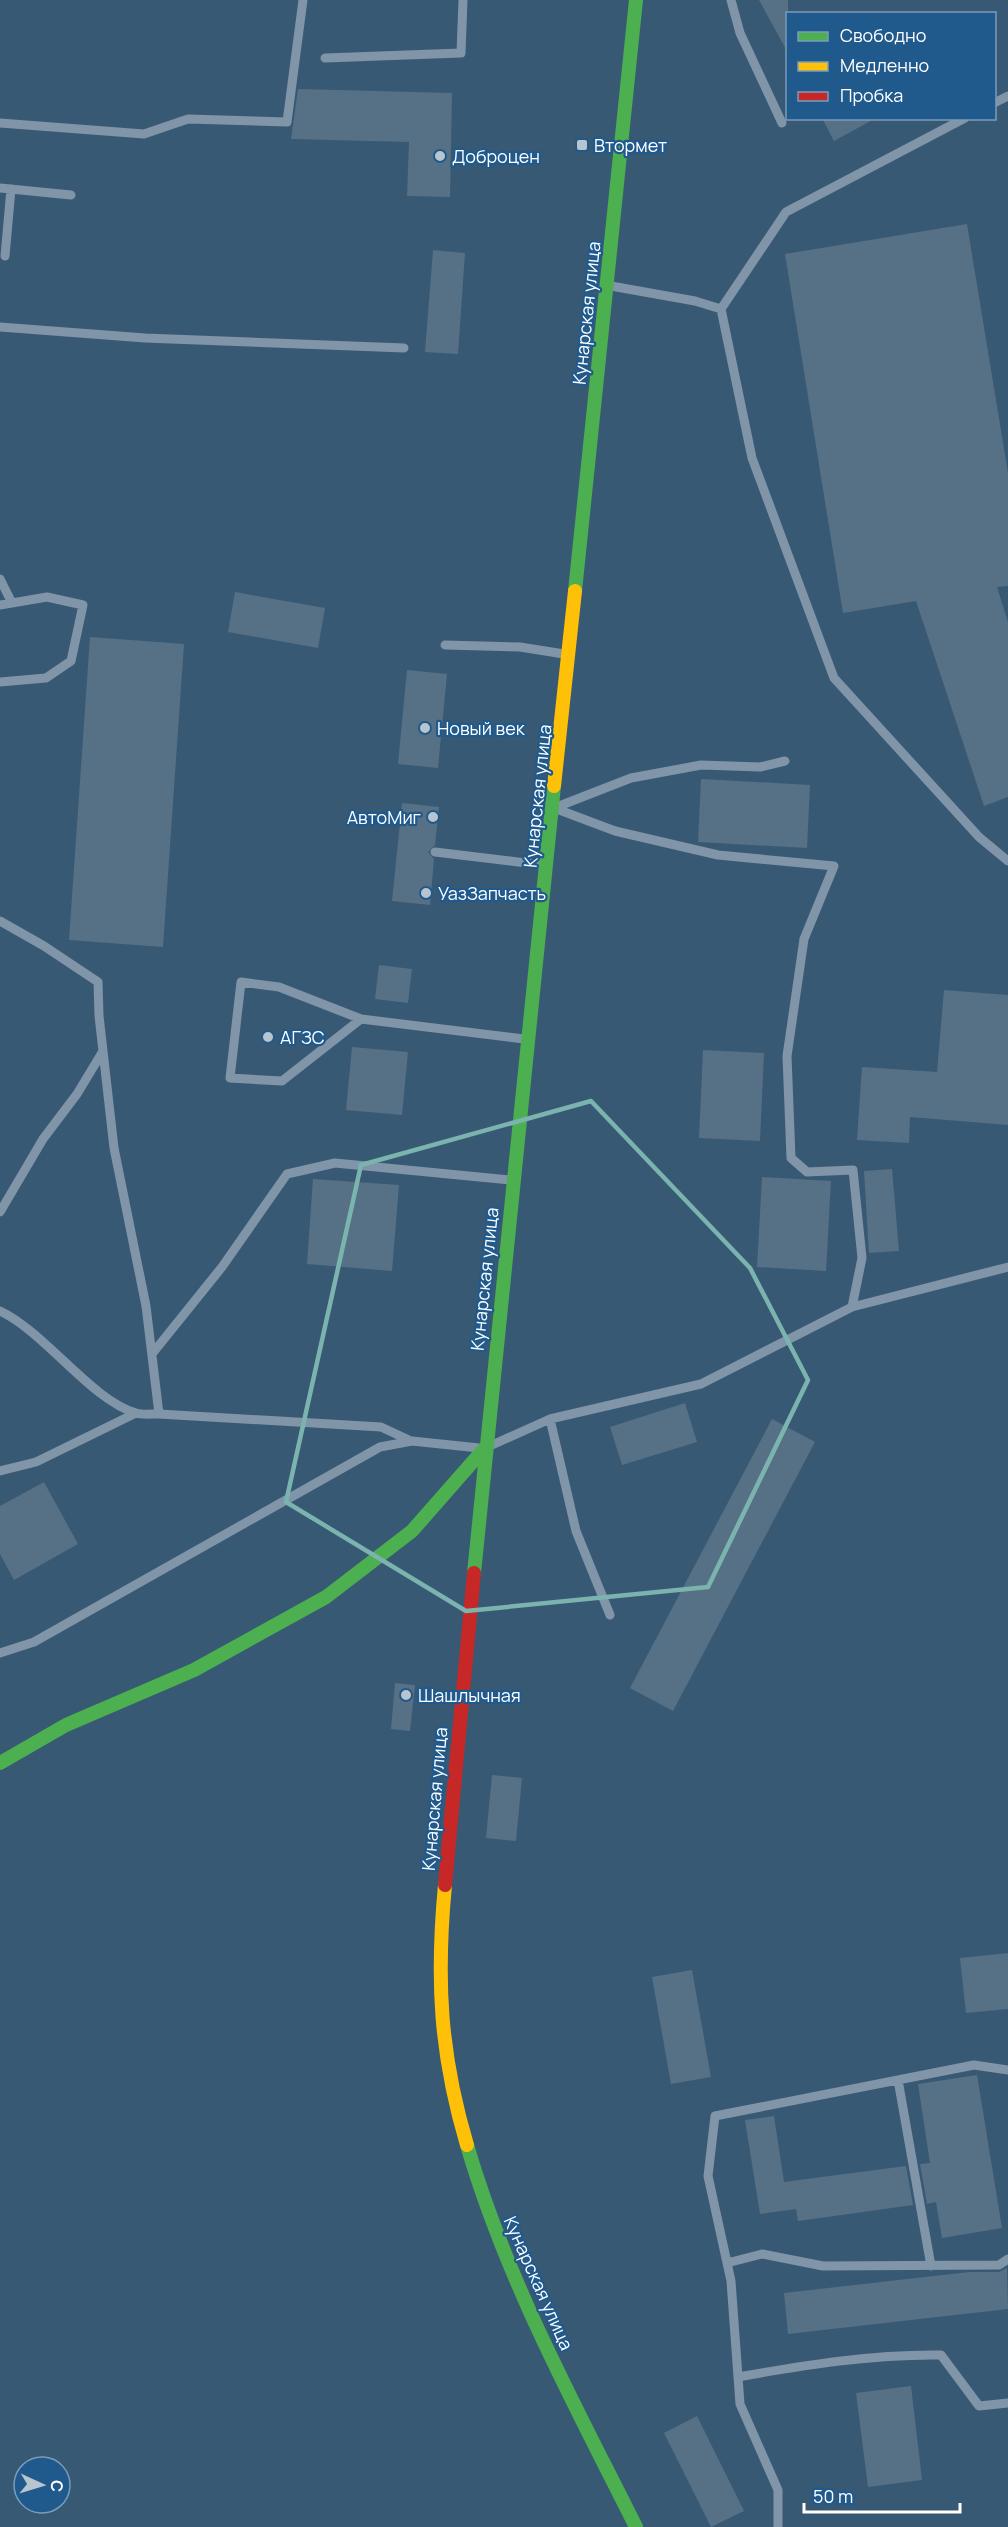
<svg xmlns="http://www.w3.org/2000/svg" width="1008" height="2527" font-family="Manrope,sans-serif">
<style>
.building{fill:#567086}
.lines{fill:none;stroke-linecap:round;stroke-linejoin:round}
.lane{stroke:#8095a8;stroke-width:9}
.fast{stroke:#4caf50;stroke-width:14}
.slow{stroke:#ffc107;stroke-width:14}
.jam{stroke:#c62828;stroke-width:14}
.marked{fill:none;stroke:#7bb4af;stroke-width:4.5;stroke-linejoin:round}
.poi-dot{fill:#b9c5ce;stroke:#205a8d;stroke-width:2}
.labels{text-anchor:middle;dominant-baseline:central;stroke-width:4.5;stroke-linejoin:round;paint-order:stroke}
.poi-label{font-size:18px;fill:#fff;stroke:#205a8d;text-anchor:start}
.street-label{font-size:18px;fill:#fff;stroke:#205a8d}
</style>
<rect width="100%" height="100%" fill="#385974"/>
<!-- building -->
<path class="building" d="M759,0H788V53Z
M298,89L452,93L450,197L407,196L409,142L291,139Z
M822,118H876L834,141Z
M967,224L1008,473V586L997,587L1008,622V797L984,806L916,601L843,613L785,254Z
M433,250L465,253L458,354L425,352Z
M235,592L325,608L318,648L228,632Z
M90,637L184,644L163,947L69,940Z
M407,670L447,674L438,768L398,764Z
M701,779L810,785L807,848L698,842Z
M402,803L439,807L435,845L428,852L434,859L430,905L392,901Z
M379,965L412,969L408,1003L375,999Z
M944,990L1008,995V1125L910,1117L909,1143L857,1140L862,1067L937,1072Z
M352,1047L408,1052L402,1115L346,1110Z
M703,1050L764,1053L760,1141L699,1138Z
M892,1169L899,1251L869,1253L864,1171Z
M762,1177L831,1181L826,1271L757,1267Z
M313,1179L399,1185L392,1271L307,1264Z
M685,1403L697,1442L622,1465L610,1427Z
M772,1419L815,1442L673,1711L630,1688Z
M44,1482L78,1544L14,1580L0,1554V1506Z
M395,1683L415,1685L410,1731L391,1729Z
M492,1775L522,1778L516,1841L486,1838Z
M1008,1953V2009L966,2013L960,1958Z
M692,1970L711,2077L671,2084L652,1977Z
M977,2075L1002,2228L942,2238L936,2202L927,2204L920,2164L930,2163L918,2084Z
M774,2116L784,2182L906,2166L913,2205L798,2221L796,2209L760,2214L745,2120Z
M1007,2268L1008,2309L788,2334L784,2293L969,2272H999Z
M911,2386L922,2480L868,2487L856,2393Z
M697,2416L744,2511L711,2527L664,2433Z"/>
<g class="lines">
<!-- lane -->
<path class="lane" d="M731,0L740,33L782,123
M325,58L461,53L463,0
M994,103L1008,96
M965,118L786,212L721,309L752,458L834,678L979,837L1008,861
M0,123L144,134L188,119L287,122L303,0
M0,188L71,195
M5,256L11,189
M611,286L695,301L721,309
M0,327L145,338L404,348
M0,579L12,603
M0,605L47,597L83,605L71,661L46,678L0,682
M445,645L520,647L564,654
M785,761L760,767L701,765L631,778L554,808L615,831L718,855L834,866L804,939L787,1056L791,1158L807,1172L853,1170L862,1258L852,1307
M435,852L543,865
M0,921L44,946L98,982L99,1016L114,1148L146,1306L159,1414L381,1427L411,1441
M361,1019L282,1081L230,1078L241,982L279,987L361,1019L524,1039
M0,1212L43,1139L77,1094L103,1051
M0,1311C45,1332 91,1400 136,1413C142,1415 152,1414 159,1414
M152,1354L222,1267L287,1174L335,1163L511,1180
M550,1419L576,1531L610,1615
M492,1445L550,1419L701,1384L852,1307L1008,1267
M0,1471L36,1462L136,1413
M0,1653L34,1642L380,1447L412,1441L479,1448
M898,2080L931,2266
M727,2263L762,2254L823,2266L999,2265L1008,2259
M738,2377C805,2365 873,2354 941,2355L979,2406L1008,2403
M778,2527V2490L740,2404L731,2281L708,2176L715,2116L974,2065L1008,2070"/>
<!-- fast -->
<path class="fast" d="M575,591L636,0
M474,1573L554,786
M0,1763L66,1725L194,1670L326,1597L412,1531L484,1449
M467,2145C506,2279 574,2403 636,2527"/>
<!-- slow -->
<path class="slow" d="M554,786L575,591
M445,1885C436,1980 440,2054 467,2145"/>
<!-- jam -->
<path class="jam" d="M445,1885L474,1573"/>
</g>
<!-- marked area -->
<path class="marked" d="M591,1101L750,1268L808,1380L708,1587L466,1611L286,1502L361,1165Z"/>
<!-- markers -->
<g class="poi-dot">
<rect x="576" y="139" width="12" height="12" rx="3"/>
<circle cx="440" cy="156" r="6"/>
<circle cx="425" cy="728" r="6"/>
<circle cx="433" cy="817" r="6"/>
<circle cx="426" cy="893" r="6"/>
<circle cx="268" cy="1037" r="6"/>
<circle cx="406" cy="1695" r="6"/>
</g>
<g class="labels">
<!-- poi labels -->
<g class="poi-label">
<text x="594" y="145">Втормет</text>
<text x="452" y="156">Доброцен</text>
<text x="437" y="728">Новый век</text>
<text x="421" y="817" text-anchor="end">АвтоМиг</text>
<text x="438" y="893">УазЗапчасть</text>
<text x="280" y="1037">АГЗС</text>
<text x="418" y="1695">Шашлычная</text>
</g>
<!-- street labels -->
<g class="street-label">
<text transform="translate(586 313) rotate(-84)">Кунарская улица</text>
<text transform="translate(537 796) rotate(-84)">Кунарская улица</text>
<text transform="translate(484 1279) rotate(-84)">Кунарская улица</text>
<text transform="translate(434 1799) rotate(-85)">Кунарская улица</text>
<text transform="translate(539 2283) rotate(66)">Кунарская улица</text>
</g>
</g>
<!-- legend -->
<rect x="786" y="12" width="210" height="108" fill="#205a8d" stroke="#799cbb" stroke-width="1.5"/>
<rect x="798" y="32" width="30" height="9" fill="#4caf50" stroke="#799cbb" stroke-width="1.5"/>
<text x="840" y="42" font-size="18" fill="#ffffff">Свободно</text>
<rect x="798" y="62" width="30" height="9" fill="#ffc107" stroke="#799cbb" stroke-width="1.5"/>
<text x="840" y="72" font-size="18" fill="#ffffff">Медленно</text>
<rect x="798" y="92" width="30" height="9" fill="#c62828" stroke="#799cbb" stroke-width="1.5"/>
<text x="840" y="102" font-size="18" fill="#ffffff">Пробка</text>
<!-- north arrow -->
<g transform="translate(42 2485) rotate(94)"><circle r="28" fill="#205a8d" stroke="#799cbb" stroke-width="1.5"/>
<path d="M0-4.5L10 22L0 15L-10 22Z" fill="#b9c5ce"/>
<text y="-9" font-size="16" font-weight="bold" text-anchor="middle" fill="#ffffff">С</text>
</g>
<!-- scale -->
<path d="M804 2503v9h156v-9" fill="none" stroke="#ffffff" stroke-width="3"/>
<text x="813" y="2503" font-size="18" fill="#ffffff" stroke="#205a8d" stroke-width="4.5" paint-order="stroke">50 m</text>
</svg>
